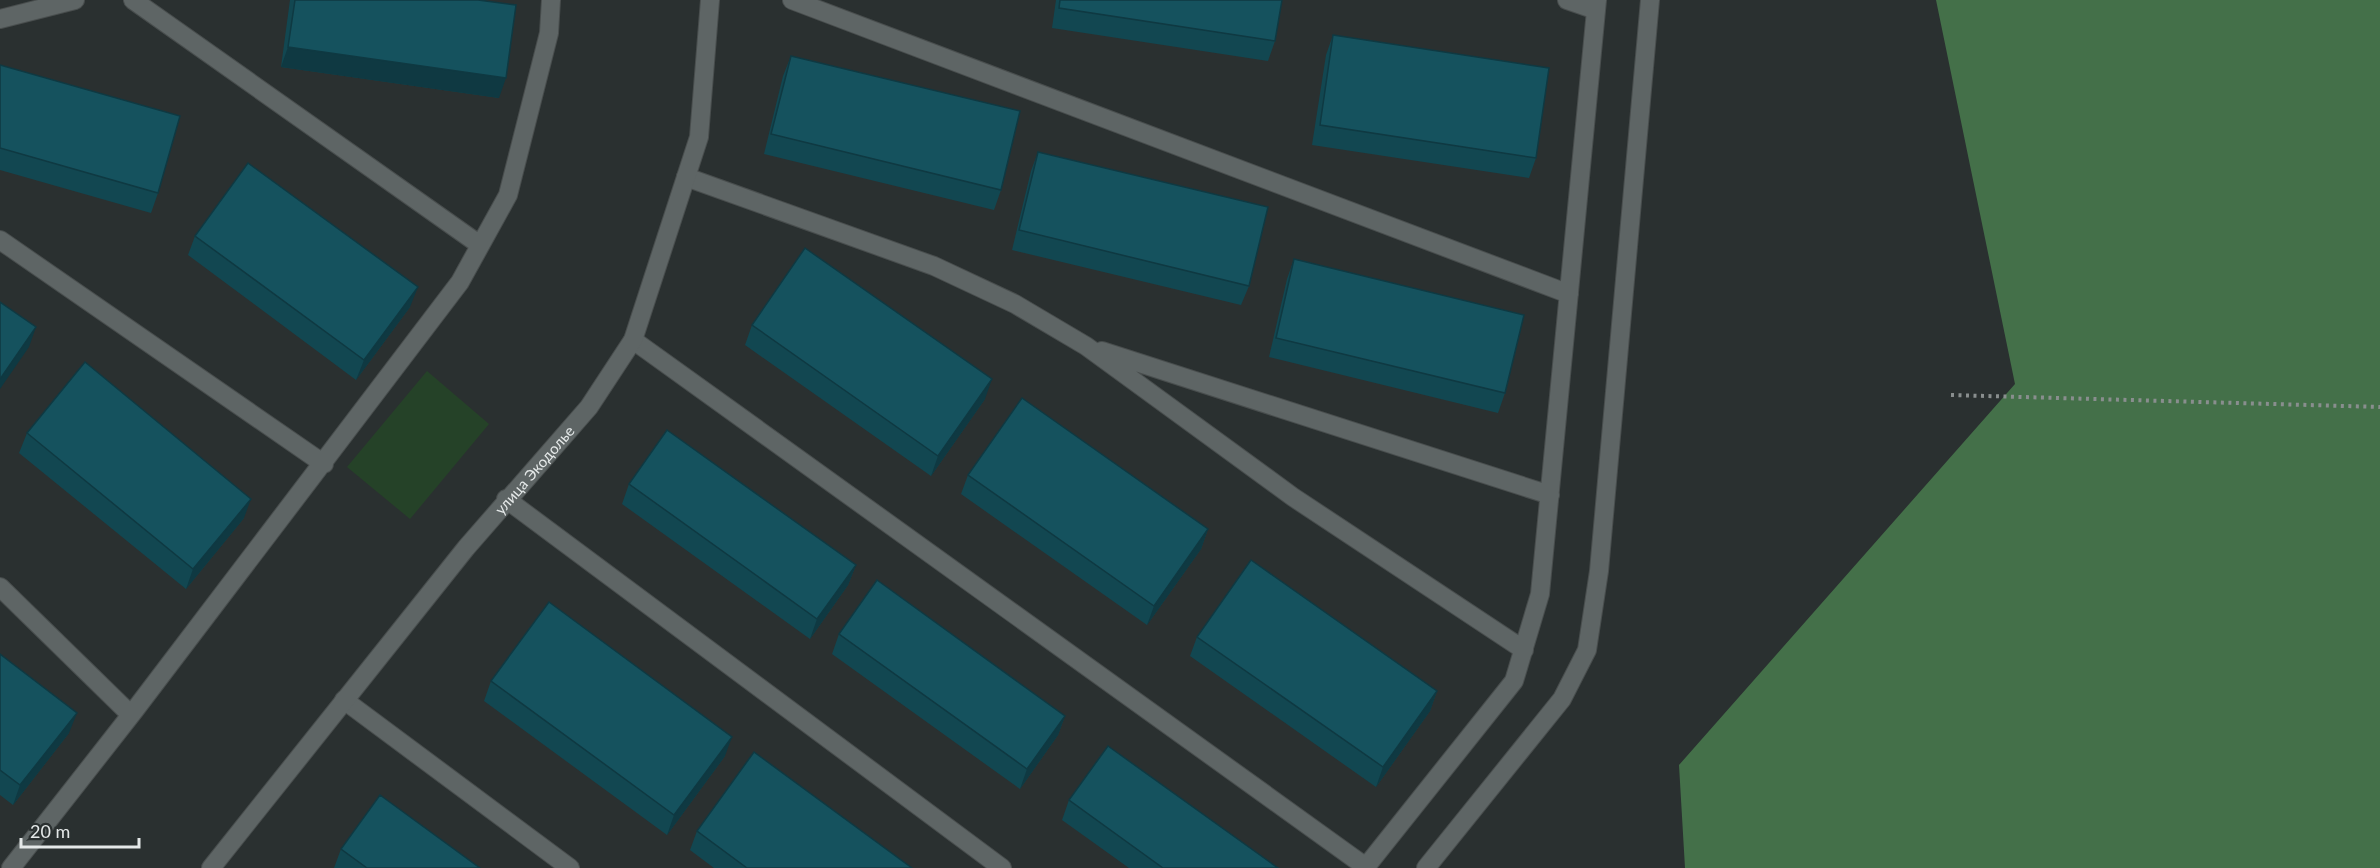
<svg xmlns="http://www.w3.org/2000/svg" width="2380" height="868" font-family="Lato,sans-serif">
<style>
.green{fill:#254228}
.forest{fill:#447049}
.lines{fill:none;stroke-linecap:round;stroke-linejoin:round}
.lane-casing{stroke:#494e4e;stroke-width:20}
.street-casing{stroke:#494e4e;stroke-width:20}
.path{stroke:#898e8e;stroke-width:4;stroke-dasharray:3 4.5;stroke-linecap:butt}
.lane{stroke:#5e6565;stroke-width:18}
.street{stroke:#5e6565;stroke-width:18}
.wall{fill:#124751}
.shaded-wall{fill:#0f3942}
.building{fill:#15525e;stroke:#0f3942;stroke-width:1.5}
.labels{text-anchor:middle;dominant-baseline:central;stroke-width:5;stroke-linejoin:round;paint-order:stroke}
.street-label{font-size:15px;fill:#e4e8e8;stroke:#2a3030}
</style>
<rect width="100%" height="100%" fill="#2a3030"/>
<!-- green -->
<path class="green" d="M427,371L489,424L410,519L347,467Z"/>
<!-- forest -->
<path class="forest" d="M1936,0H2380V868H1685L1679,765L2015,384Z"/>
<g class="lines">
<defs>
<path id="lane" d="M133,0L480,245
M792,0L1569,294
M1567,0L1596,10
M0,19L75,0
M686,177L934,266L1015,304L1086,346L1293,497L1524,650
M0,240L324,464
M633,340L1366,867
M1102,351L1550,495
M506,499L1002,868
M0,587L131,715
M344,700L570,868
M11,868L134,711L460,282L508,195L549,33L551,0
M1365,868L1514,681L1540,594L1597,0
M1426,868L1562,699L1587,650L1599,571L1650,0"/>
<g id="street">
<path id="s1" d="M211,868L466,548L589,407L633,340L699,137L710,0"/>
</g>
</defs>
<!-- lane casing -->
<use href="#lane" class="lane-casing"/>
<!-- street casing -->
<use href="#street" class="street-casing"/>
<!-- path -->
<path class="path" d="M1951,395L2380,407"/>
<!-- lane -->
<use href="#lane" class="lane"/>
<!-- street -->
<use href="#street" class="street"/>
</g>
<!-- wall -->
<path class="wall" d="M290,0H478L499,98L281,67Z
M1056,0H1282L1275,41L1268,61L1052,28Z
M1333,35L1536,158L1529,178L1312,145L1326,55Z
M791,56L1001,190L994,210L764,154L783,76Z
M0,65L158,193L151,213L0,170Z
M1038,152L1249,286L1241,305L1012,250L1031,171Z
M195,236L410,307L356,380L188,255Z
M1294,259L1505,393L1498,413L1269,357L1287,279Z
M752,325L985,399L931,476L745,345Z
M27,433L244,518L186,589L19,453Z
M968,475L1208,529L1201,549L1147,625L961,494Z
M629,484L856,565L848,585L810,639L622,504Z
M839,634L1065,716L1058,735L1020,789L832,654Z
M1197,637L1437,691L1430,711L1376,787L1190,656Z
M0,654L69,733L13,805L0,795Z
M491,681L725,756L667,835L484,701Z
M1069,800L1278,868H1129L1062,820Z
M697,831L912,868H714L690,850Z
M341,849L480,868H334Z"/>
<!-- shaded-wall -->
<path class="shaded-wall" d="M288,47L506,78L499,98L281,67Z
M418,287L410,307L356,380L364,360Z
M36,327L29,347L0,389V379Z
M992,379L985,399L931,476L938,456Z
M251,499L244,518L186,589L193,569Z
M1208,529L1201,549L1147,625L1154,606Z
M856,565L848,585L810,639L817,619Z
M1437,691L1430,711L1376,787L1383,767Z
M77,713L69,733L13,805L20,785Z
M1065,716L1058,735L1020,789L1027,769Z
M732,737L725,756L667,835L674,815Z"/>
<!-- building -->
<path class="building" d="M295,0H478L516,5L506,78L288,47Z
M1060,0H1282L1275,41L1059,8Z
M1333,35L1549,68L1536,158L1320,125Z
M791,56L1020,111L1001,190L771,134Z
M0,65L180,116L158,193L0,148Z
M1038,152L1268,207L1249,286L1019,230Z
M248,163L418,287L364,360L195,236Z
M805,248L992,379L938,456L752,325Z
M1294,259L1524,315L1505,393L1276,338Z
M0,302L36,327L0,379Z
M85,362L251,499L193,569L27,433Z
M1022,398L1208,529L1154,606L968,475Z
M667,430L856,565L817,619L629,484Z
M1251,560L1437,691L1383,767L1197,637Z
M877,580L1065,716L1027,769L839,634Z
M549,602L732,737L674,815L491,681Z
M0,654L77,713L20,785L0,770Z
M1108,746L1278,868H1163L1069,800Z
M754,752L912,868H747L697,831Z
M380,795L480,868H367L341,849Z"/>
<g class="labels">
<!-- street labels -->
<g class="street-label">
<text stroke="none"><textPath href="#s1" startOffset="513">улица Экодолье</textPath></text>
</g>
</g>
<!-- scale -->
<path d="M21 838v9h118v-9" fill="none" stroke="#e4e8e8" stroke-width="3"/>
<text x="30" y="838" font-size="18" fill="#e4e8e8" stroke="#2a3030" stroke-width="4.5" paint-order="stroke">20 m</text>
</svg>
